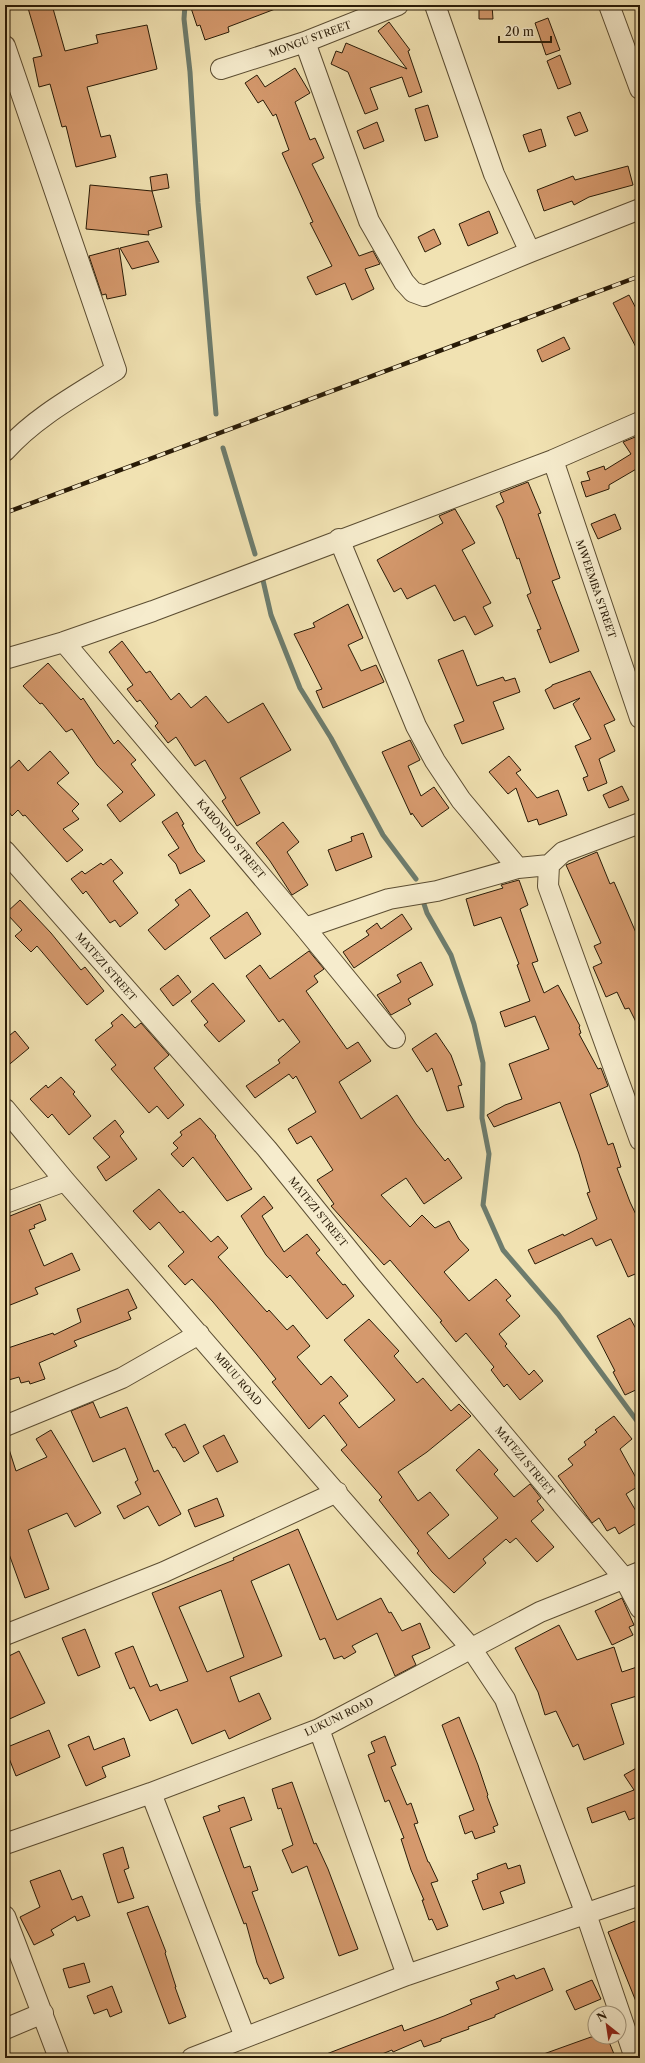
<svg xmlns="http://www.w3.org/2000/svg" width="645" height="2063" font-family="'Libre Caslon Text',serif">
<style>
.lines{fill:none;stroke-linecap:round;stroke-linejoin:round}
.stream{stroke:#6d7c6d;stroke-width:5}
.building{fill:#d5996d;stroke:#291b07;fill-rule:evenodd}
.minor-casing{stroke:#5b4d32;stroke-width:22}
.minor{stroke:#f6eccd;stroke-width:20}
.rail-casing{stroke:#291b07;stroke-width:4.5}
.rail{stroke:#f6eccd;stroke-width:3;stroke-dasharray:9;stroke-linecap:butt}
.labels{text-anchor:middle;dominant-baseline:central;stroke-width:3;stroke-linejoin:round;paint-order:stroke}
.street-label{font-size:10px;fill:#291b07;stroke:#f6eccd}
</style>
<rect width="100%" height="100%" fill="#f1e2b2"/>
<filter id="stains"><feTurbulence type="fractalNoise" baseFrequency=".005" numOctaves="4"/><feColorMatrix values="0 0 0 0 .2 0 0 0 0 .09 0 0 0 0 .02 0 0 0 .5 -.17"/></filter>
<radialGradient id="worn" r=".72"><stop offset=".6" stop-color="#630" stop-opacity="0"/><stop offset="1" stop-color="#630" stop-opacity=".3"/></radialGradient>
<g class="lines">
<!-- stream -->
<path class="stream" d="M185,5L184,19L190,72L198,203L216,414
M223,448L255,554
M262,576L271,615L300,688L331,738L383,835L416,879
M424,904L427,913L451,955L474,1024L483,1063L482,1118L489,1154L483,1205L503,1250L558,1314L640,1425"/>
</g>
<!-- building -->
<path class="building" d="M39,5H52L65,51L98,43L96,35L147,25L157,69L87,87L101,137L110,135L116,157L76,167L66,126L62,127L50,84L39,87L33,58L42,56L28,8Z
M190,5H283V6L228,27L229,32L205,40L200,25L197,26Z
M479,5H492L493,19H479Z
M548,18L560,50L546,55L535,23Z
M389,22L410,50L408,51L422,92L409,97L402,77L370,88L378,109L365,114L348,72L331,64L336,51L342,53L346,43L407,69L378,31Z
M560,55L571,84L558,89L547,61Z
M295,68L310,93L295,102L310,140L315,138L324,158L312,164L359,256L373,251L380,264L365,269L374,289L352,300L345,283L316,295L307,277L332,266L310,223L313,222L282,153L289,150L276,114L273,116L263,100L258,103L245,83L257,75L265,87Z
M428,105L438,137L425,141L415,109Z
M580,112L588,131L575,136L567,117Z
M377,122L384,141L364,149L357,131Z
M541,129L546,146L529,152L523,135Z
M628,166L633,185L589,197L574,205L572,201L544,211L537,190L573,176L575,180Z
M167,174L169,188L152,191L150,177Z
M90,185L152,191L162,227L148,231L149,235L86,229Z
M489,211L498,233L468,246L459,224Z
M434,229L441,244L425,252L418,237Z
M148,241L159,262L132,269L120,248Z
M119,248L126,295L107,299L106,294L102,295L89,256Z
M629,295L640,316V355L613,303Z
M564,337L570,349L542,362L537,350Z
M640,435V471L638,468L609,485V489L586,497L581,482L590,480L587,472L604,466L605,470L631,454L623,442Z
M528,482L541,513L538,514L560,578L552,581L579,651L550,663L537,630L541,629L527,595L531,593L519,558L517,559L502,518L496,506L504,502L500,493Z
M455,509L475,543L462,550L491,603L483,607L493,626L475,635L465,616L454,621L435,585L407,599L401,588L394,592L377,560L443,523L439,516Z
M615,514L621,529L598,539L591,524Z
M348,604L363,638L348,645L361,671L376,665L384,682L323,708L316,691L322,689L294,634L315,627L313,623Z
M122,641L146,673L150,671L171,700L179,693L191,708L206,696L228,723L263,703L291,750L240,778L260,813L237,826L222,801L226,798L205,760L195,766L176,737L168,743L155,726L158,723L140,700L137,702L127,689L133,685L109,652Z
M463,650L477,686L503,677L505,681L515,678L520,692L493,702L504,729L462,744L454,725L464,721L438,660Z
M48,663L81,700L83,698L114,744L118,740L136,760L131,764L155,795L120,822L107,805L123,792L97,765L72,729L66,732L42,703L40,704L23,686Z
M590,671L615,720L604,725L615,751L599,759L607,783L588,791L583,778L588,776L575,746L591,739L573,704L580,698L554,709L545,690L552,686V685Z
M410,740L420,760L408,766L421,796L434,787L449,808L422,827L412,813L411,815L382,752Z
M50,751L69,773L57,783L79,804L72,811L79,819L63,829L83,850L67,862L25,815L23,816L18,810L12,816L5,807V773L19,760L28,771Z
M509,756L521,770L516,773L537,798L558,790L567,815L539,825L537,819L528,822L516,788L508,794L489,772Z
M622,786L629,800L609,808L603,795Z
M177,812L184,824L182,825L197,852L205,861L180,874L176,864L168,855L179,848L162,822Z
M283,822L299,842L287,852L308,885L292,895L270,861L256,843Z
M363,833L372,857L336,871L328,850L352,841L351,837Z
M597,852L610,884L614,882L640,942V1030L629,1008L625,1009L617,992L606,997L593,967L602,963L594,946L601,943L566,865Z
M111,859L123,873L113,881L138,913L120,927L115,920L110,923L86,891L83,894L71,879L82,871L85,874L101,863L103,865Z
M519,880L528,905L520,909L538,961L532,963L544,993L558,985L580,1026L579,1027L581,1033L579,1034L598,1069L601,1068L608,1086L590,1094L608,1145L613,1143L621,1167L617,1168L630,1202L640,1223V1272L628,1277L611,1239L596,1246L592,1238L535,1264L528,1250L563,1234L564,1236L597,1219L587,1193L590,1192L579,1154L560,1102L494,1127L487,1115L505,1105L522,1099L509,1064L549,1049L535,1016L505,1027L500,1012L530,1001L517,965L519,964L501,917L474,926L466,899L503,888L501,885Z
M190,889L210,916L165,950L148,930L179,905L175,900Z
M20,900L51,933L81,970L85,967L104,991L87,1005L37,946L31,952L15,936L22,930L6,913Z
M247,912L261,934L225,959L210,938Z
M402,914L412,929L354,968L343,952L369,935L366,931L377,923L381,929Z
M309,951L324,969L314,976L318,982L306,991L347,1049L358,1042L371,1061L339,1082L361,1119L397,1095L416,1124L445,1161L448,1158L462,1178L424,1204L406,1178L381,1195L410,1227L422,1215L435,1228L449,1221L459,1239L469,1250L444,1272L469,1301L496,1279L511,1296L506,1300L520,1316L499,1334L507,1344L505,1346L529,1375L534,1370L543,1381L520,1400L507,1384L504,1387L491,1370L494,1367L466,1333L456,1342L440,1322L442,1321L390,1260L384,1265L331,1206L334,1204L317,1180L333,1170L311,1136L297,1144L288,1129L316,1112L296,1076L293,1079L289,1074L255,1098L246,1086L280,1063L278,1060L300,1042L283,1019L279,1022L246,976L260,965L270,979Z
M421,962L433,985L408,999L411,1004L391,1015L377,995L401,982L397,975Z
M178,975L191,992L173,1006L160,989Z
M213,983L245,1021L219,1042L204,1025L208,1022L191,1001Z
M122,1014L135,1028L141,1023L169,1055L154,1068L184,1105L168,1119L157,1106L149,1113L111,1069L116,1065L95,1040L113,1026L111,1023Z
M15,1031L29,1048L5,1068V1039Z
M436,1033L451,1055L462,1085L458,1086L464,1107L447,1111L432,1068L427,1072L412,1049Z
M61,1077L75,1092L73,1094L91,1116L69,1135L52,1114L48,1118L30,1099L46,1085L48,1088Z
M200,1118L216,1136L215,1137L252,1189L227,1201L193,1157L183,1167L171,1154L178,1148L173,1143L182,1135L180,1132Z
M115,1120L124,1132L120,1136L137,1159L106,1181L97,1167L110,1157L93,1138Z
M159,1189L180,1213L183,1211L211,1242L218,1236L228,1248L218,1257L267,1312L269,1310L287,1330L293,1325L310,1346L297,1357L321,1385L331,1376L348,1396L339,1403L359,1428L395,1400L344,1340L369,1319L399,1351L394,1356L417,1383L423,1378L451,1411L459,1404L471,1416L427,1452L398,1472L418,1501L430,1492L449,1515L427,1533L449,1559L498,1518L456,1470L479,1449L498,1470L494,1474L514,1497L530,1484L541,1498L537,1501L544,1510L531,1521L554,1547L537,1562L516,1538L510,1543L506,1539L483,1559L486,1563L454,1593L432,1572L417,1553L419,1551L379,1500L382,1497L341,1450L347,1445L324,1415L309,1429L272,1382L276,1379L257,1355L213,1302L192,1279L185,1285L168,1266L184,1252L159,1222L150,1230L133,1211Z
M264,1196L273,1208L262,1216L284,1252L307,1234L320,1250L316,1253L343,1285L345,1284L354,1296L327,1319L290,1275L287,1278L266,1255L241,1216Z
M40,1204L46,1220L34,1225L35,1228L29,1230L44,1266L72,1253L80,1270L35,1288L38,1294L5,1307V1218Z
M128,1289L137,1308L128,1312L131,1319L74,1341L77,1346L39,1363L45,1379L30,1384L29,1381L21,1383L19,1377L5,1381V1349L53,1333L54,1335L81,1322L77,1309Z
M630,1318L640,1336V1388L625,1395L613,1372L615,1371L597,1336Z
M93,1402L100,1418L127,1407L154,1472L158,1470L181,1514L159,1526L148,1506L124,1519L117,1506L141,1494L135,1482L138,1480L125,1448L93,1462L71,1411Z
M614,1416L632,1439L620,1449L640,1485L626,1494L640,1518V1521L619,1534L615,1527L607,1531L599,1518L592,1523L558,1476L573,1465L568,1459L586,1445L584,1442L597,1432L595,1430Z
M185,1424L199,1453L184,1462L175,1447L173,1448L165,1434Z
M51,1430L101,1513L75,1527L67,1513L28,1530L49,1589L25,1598L5,1543V1447L8,1446L16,1471L47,1457L36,1439Z
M224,1435L238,1462L217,1472L203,1446Z
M217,1498L224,1516L195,1527L188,1510Z
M298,1529L337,1620L381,1598L389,1613L391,1612L402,1631L420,1623L430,1648L412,1656L416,1665L395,1676L377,1633L352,1646L356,1652L344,1659L342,1656L334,1659L325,1638L320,1640L289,1564L251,1581L282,1656L230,1677L239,1702L259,1693L271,1719L229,1739L225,1730L192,1744L177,1709L150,1721L134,1687L130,1689L115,1653L133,1646L150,1687L157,1684L160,1691L188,1681L152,1593L234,1560L233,1558ZM221,1590L244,1657L207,1672L179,1607Z
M622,1598L634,1625L629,1627L633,1635L612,1645L595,1611Z
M559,1625L577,1660L614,1647L622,1672L640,1666V1695L611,1704L624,1744L584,1760L578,1744L573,1747L556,1711L545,1715L538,1692L515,1648Z
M85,1629L100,1667L78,1676L62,1638Z
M19,1651L45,1703L5,1721V1658Z
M459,1717L478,1765L488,1795L487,1796L498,1825L493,1827L495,1832L475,1839L472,1831L465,1834L459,1816L474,1810L442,1725Z
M49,1730L60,1757L16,1776L5,1748Z
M89,1736L94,1750L124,1738L130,1756L102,1767L106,1777L86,1786L68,1745Z
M385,1736L396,1765L391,1767L407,1805L411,1803L418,1823L414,1824L428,1862H429L438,1881L431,1883L448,1926L437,1930L432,1919L429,1920L422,1900H424L411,1870L401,1839L404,1838L389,1800L385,1802L368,1755L375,1752L371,1742Z
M640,1766V1816L629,1820L625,1811L592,1823L587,1808L634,1790L624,1775Z
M292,1782L314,1844L316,1843L328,1869L358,1949L339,1956L307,1866L292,1873L282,1850L293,1845L281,1808L278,1809L272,1789Z
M244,1797L252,1820L230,1828L244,1868L250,1866L258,1890L252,1892L284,1978L270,1984L267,1978L264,1979L257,1963L246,1923L244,1924L203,1817L220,1811L218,1806Z
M123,1847L129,1868L124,1870L134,1898L118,1903L103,1854Z
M506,1863L508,1869L520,1865L525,1883L500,1892L504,1903L483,1910L472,1881L478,1879L477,1874Z
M60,1870L72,1900L82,1896L90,1916L77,1921L75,1916L51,1930L54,1935L34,1945L20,1917L40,1907L30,1881Z
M148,1906L166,1952L165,1953L176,1987H175L186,2017L169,2024L127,1913Z
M640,1919V2009H639L608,1932Z
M84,1963L90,1982L69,1988L63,1969Z
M544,1968L553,1990L495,2015V2017L468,2027L469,2029L441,2039V2041L424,2047L421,2040L393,2052L392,2050L372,2058H316L402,2025L404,2031L444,2016L472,2004L470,2000L499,1989L496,1982L514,1975L516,1979Z
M592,1980L601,1999L575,2010L566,1991Z
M112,1986L122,2012L110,2017L107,2009L94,2014L87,1996Z
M591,2037H607L614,2054L603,2058H538V2056Z"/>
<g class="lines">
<defs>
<path id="minor" d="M435,5L494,174L530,252
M609,5L640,89
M305,42L369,221L404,282L413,292L424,296L530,252L640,209
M5,46L116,370C78,394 35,417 5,451
M221,69L305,42L398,5
M553,460L640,718
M339,539L416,726L435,761L461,800L518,868
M64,642L305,928L395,1038
M5,659L64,642L153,611L553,460L640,422
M640,823L563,852L549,865L548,886L640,1140
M5,851L267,1149L368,1274L624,1578L640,1608
M305,928L389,899L437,891L518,868L549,865
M5,1109L65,1181L471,1648L505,1699L586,1914L635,2058
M5,1203L65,1181
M5,1426L122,1378L199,1334
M5,1635L164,1572L337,1492
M319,1729L407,1975
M151,1793L245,2037
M5,1844L151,1793L319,1729L540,1612L640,1572
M5,1916L59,2058
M5,2029L43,2013
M192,2058L407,1975L640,1895"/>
</defs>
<!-- minor casing -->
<use href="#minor" class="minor-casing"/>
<!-- minor -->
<use href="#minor" class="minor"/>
<defs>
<path id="rail" d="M5,513L640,276"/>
</defs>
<!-- rail casing -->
<use href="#rail" class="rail-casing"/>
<!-- rail -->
<use href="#rail" class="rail"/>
</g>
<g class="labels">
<!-- street labels -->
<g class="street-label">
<text transform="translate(310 39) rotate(-20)">MONGU STREET</text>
<text transform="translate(596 589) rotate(71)">MWEEMBA STREET</text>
<text transform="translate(231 839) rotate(50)">KABONDO STREET</text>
<text transform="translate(106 967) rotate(49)">MATEZI STREET</text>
<text transform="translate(318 1212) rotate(51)">MATEZI STREET</text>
<text transform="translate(238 1379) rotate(49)">MBUU ROAD</text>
<text transform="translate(525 1461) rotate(50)">MATEZI STREET</text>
<text transform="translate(339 1717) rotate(-26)">LUKUNI ROAD</text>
</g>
</g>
<!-- margin -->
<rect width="645" height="2063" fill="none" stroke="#f1e2b2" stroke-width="20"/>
<rect x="6" y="6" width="633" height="2051" fill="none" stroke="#291b07" stroke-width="2"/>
<rect x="10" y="10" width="625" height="2043" fill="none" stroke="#291b07"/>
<!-- north arrow -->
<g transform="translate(607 2025) rotate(330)"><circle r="19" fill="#f6eccd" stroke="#a4987e"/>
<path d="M0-3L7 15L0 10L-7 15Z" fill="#8f2418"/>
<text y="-6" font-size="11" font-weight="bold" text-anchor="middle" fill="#291b07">N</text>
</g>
<!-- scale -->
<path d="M499 36v6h52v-6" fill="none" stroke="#291b07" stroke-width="2"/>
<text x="505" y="36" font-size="12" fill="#291b07" stroke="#f6eccd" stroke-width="3" paint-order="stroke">20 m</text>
<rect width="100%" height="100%" filter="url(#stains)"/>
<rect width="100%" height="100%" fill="url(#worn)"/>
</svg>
